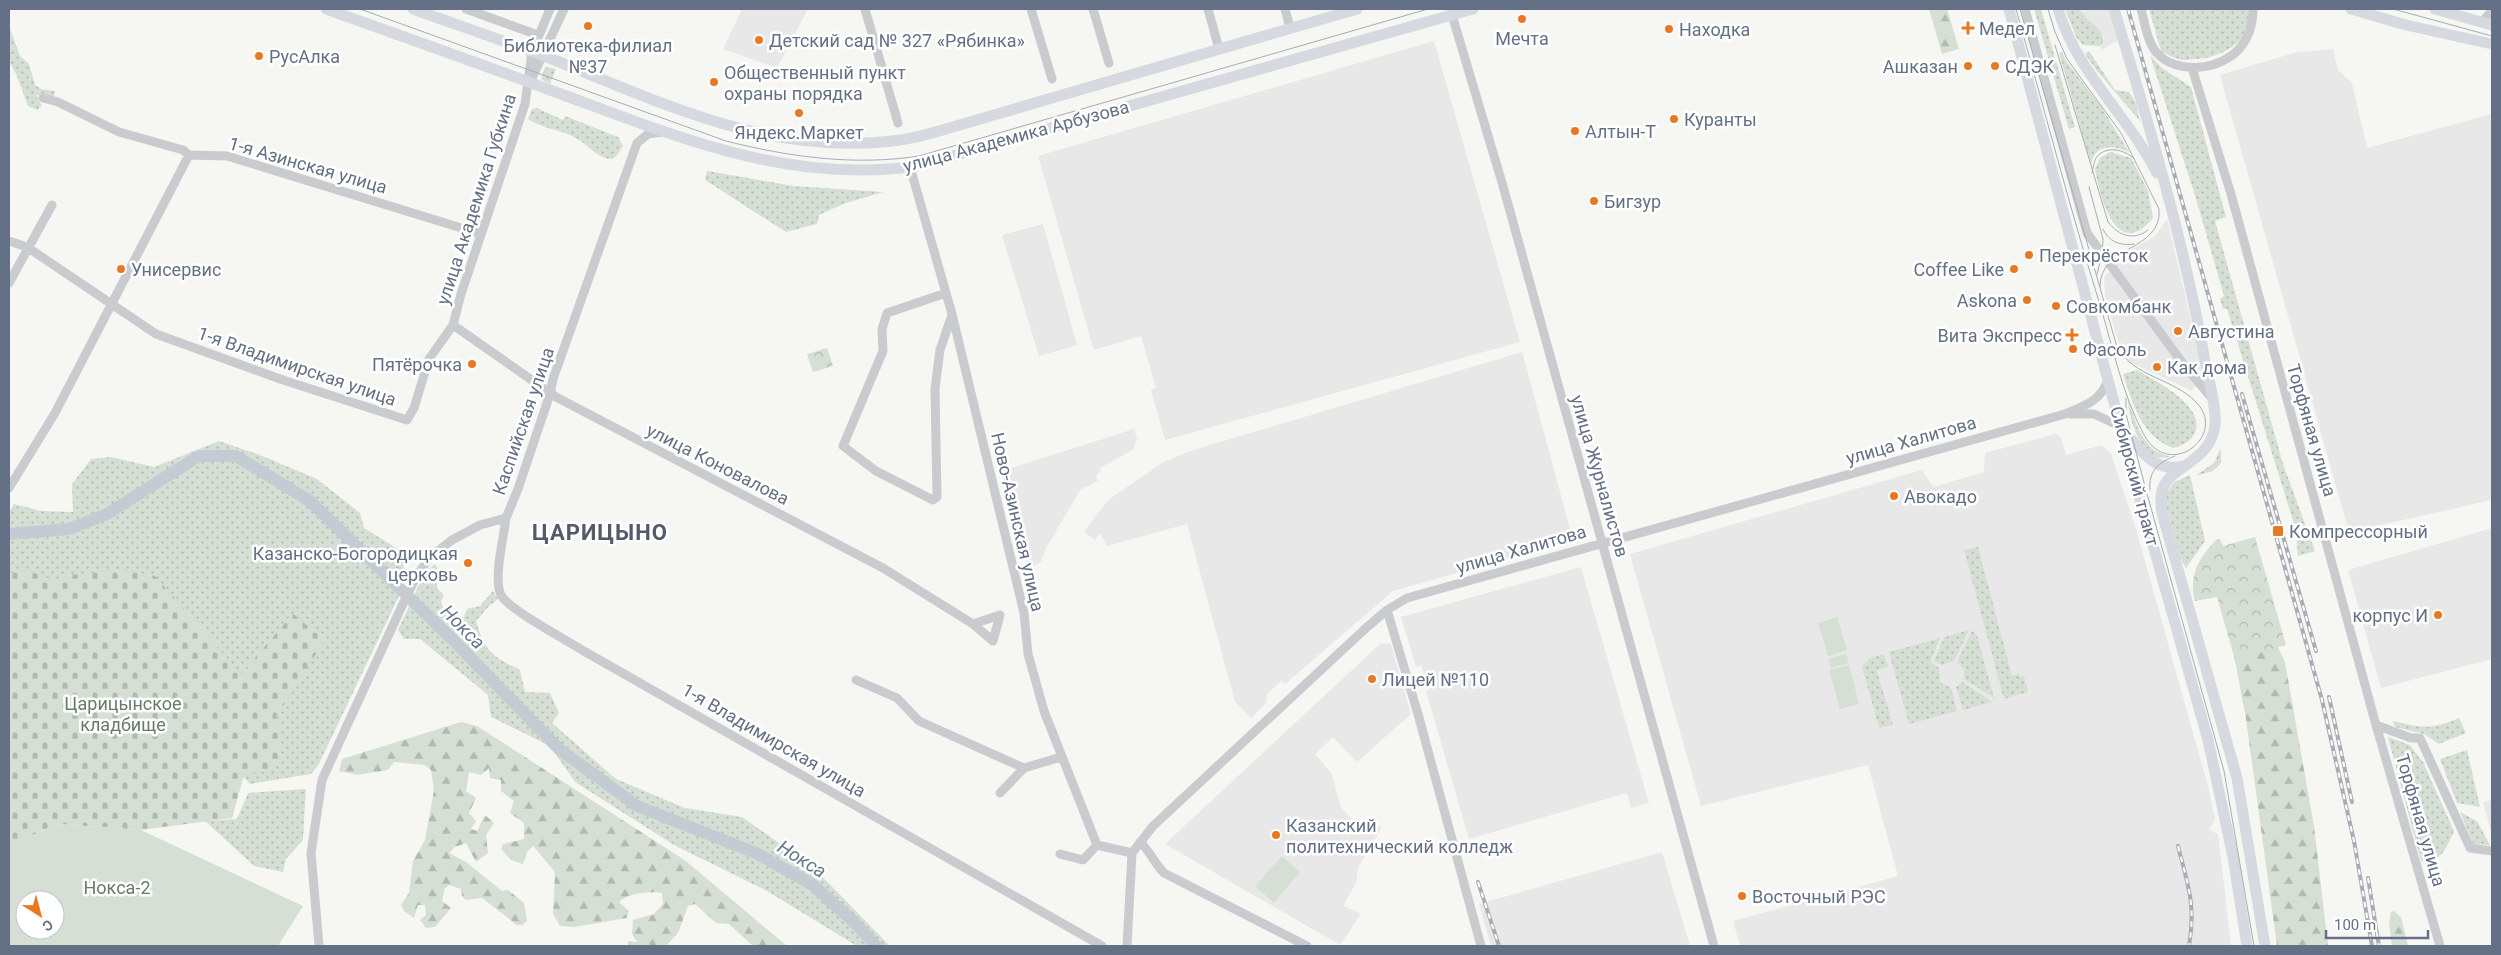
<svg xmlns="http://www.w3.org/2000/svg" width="2501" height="955" font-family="Roboto,sans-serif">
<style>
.built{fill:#e7e8e7}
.grass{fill:url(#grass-dots)}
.forest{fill:url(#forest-firs)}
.cemetery{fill:url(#cemetery-stones)}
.park{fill:url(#park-crowns)}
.garden{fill:#d6dfd4;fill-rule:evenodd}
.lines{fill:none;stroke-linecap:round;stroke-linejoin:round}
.river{stroke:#c4ccd3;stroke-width:12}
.minor{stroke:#c9cbcf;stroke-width:9}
.major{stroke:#d6d9df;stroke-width:11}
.tram{stroke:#a8acb3;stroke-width:1}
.rail-casing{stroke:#a8acb3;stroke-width:4}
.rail{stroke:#fff;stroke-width:2;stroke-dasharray:5.5;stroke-linecap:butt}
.poi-dot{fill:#eb781f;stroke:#fff;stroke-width:2}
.labels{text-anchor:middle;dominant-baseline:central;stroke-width:5;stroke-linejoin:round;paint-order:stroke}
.poi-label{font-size:18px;fill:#647086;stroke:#fff;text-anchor:start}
.street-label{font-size:18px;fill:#647086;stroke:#fff}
.park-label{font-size:18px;fill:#647d64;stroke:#fff}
.water-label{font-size:19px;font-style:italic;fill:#65788a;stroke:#fff}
.district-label{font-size:22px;font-weight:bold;letter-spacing:1px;fill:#535b6b;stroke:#fff}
</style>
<defs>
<pattern id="grass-dots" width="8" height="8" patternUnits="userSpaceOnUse" patternTransform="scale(1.25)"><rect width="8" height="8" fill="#d6dfd4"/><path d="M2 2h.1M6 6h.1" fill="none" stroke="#b1b9b2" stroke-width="1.8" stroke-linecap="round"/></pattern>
<pattern id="forest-firs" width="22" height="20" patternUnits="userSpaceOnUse" patternTransform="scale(1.25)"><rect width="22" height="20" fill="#d6dfd4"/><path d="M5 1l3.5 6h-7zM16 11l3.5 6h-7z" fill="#b1b9b2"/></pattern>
<pattern id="cemetery-stones" width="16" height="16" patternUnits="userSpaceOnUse" patternTransform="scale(1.25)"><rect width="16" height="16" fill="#d6dfd4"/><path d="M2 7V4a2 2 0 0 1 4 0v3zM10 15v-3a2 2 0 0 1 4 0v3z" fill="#b1b9b2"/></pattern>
<pattern id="park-crowns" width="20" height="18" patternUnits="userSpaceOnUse" patternTransform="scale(1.25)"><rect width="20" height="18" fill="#d6dfd4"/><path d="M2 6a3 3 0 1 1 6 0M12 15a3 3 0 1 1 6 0" fill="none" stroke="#b1b9b2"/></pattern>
</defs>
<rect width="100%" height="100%" fill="#f6f7f3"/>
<!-- built -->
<path class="built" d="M742,9H808L777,68L723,49Z
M2081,9H2108L2119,39L2102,50L2100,46L2105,37L2084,17Z
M1434,41L1520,342L1165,440L1151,390L1156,388L1141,336L1094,350L1038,156Z
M2333,49L2338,70L2352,83L2367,148L2492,114V500L2349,532L2220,75L2294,53Z
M2167,219L2204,376L2192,391L2130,362L2121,351L2105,296L2104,278L2119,256L2155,236Z
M1043,224L1077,345L1039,356L1002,235Z
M1522,352L1573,540L1393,591L1285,684L1281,681L1267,694L1266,703L1251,718L1235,702L1187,524L1107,546L1100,533L1095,540L1084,532L1108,500L1162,463L1190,451Z
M1134,429L1137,439L1133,450L1100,468L1101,472L1096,475L1098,481L1081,489L1046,548L1041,562L1030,567L1005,470Z
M2055,434L2061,437L2066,455L2102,445L2111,454L2136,529L2209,790L2215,819L2209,830L2218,834L2231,946H1740L1733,921L1898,876L1868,765L1701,806L1630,554L1922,470L1933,487L1984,472L1985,453Z
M2492,528V659L2381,688L2348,570Z
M1581,567L1649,803L1631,808L1627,793L1469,839L1426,691L1429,690L1421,665L1416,667L1401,617Z
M1381,643L1391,644L1411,714L1357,762L1333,737L1315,754L1332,774L1341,808L1354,821L1382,827L1358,868L1356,883L1343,906L1361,914L1340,945L1165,844Z
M2492,800V835L2483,802Z
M1662,852L1690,946H1491L1479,904Z"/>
<!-- grass -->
<path class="grass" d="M2034,9H2041L2075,127L2069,129Z
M2065,9H2080C2084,22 2113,33 2100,46L2083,45L2076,37Z
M2149,9H2248C2253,41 2223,58 2194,59C2189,60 2183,61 2179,59C2173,58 2167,54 2161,51Z
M9,26L20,56L29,64L35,85L41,89L55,91L54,98L36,95L42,106L37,110L28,106L17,76L9,61Z
M2089,51L2115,90L2129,92L2136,103L2140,121L2097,71L2085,54Z
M2062,52L2066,61L2100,105L2129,152C2114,145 2095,143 2091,164L2059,53Z
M2150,55L2162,68L2191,87L2226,217L2215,221L2283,464L2315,551L2298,556L2296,530L2227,309H2223L2220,299L2224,296L2197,202Z
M545,67L556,69L550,84L541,79Z
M537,108L563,120L565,116L618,137L623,146C620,150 616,160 610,159C596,157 587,144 576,138C560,129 543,129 528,119L532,109Z
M2110,152L2131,158L2148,191L2153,218C2117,262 2100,198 2095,169L2100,158Z
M707,171L794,186L883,192L843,204L819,215L817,224L786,232L705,180Z
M2137,370C2155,381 2206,405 2195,433C2191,441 2182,446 2173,448C2141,436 2133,404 2123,374Z
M2128,399C2135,420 2143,454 2171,456C2143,467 2128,419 2128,399Z
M219,441L260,455L317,479L360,513L364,528L401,551L406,581L319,764L311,774L250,784L55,581L9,577V512L14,504L41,511L73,512L72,484L91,459L111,457L154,467Z
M2221,448V463L2213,471L2195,476L2214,463Z
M2190,475L2205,541L2186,568L2180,557L2166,507V494L2174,482Z
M1978,547L2012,676L2019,674L2020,677L2024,676L2028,692L2004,699L1964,550Z
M435,564L438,570L437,588L444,595L441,602L444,609L456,614L458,620L463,619L467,609L480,606L493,591L498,599L488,607L476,621C485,652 492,656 520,670L525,692L550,693L559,713L552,723L616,779L685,808L742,817L812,866L890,946H857L767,891L674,845L575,782L550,746L491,717L488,695L420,639H404L398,630L425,572Z
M1969,630L1954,661L1941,665L1934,661L1944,637Z
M1972,631L1977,635L1994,698L1964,679V670L1957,662Z
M1940,638L1930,662L1939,668L1940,682L1951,688L1957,711L1909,724L1889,652Z
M1884,654L1888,666L1877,671L1893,725L1879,728L1862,667L1870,658Z
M1963,682L1992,702L1963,710L1956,687Z
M2459,718L2466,733L2439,744L2424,734L2395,727L2393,721C2423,728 2430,730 2459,718Z
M2388,737L2410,745L2423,762L2454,831C2446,848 2442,863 2421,861Z
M2467,750L2480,807L2457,803L2440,759Z
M306,789L303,840L286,859L283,872L254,866L205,821L237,819L248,793Z
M2460,812L2477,821L2490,845L2473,844Z"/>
<!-- forest -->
<path class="forest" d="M1929,9H1947L1959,49L1942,54Z
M2277,645L2285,662L2314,826L2328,946H2277L2246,719L2234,655Z
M461,722L477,726L686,861L787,946H753L729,924L716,923L695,904L688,906L678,933L666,946H628V941L637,942L632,934L633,920L654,914L663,904L662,893C650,891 628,893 619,902L629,911L627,918L574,927L560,926L553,914L555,872L533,846L527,852L523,864L511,860L501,849L503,844L524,839V823L510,813L514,801L501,791V780L490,778L489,768L481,775L469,772L466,791L476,798L469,813L476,821L471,829L477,831L485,815L494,823L486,835L488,853L476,862L466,843L455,847L449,853L466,862L502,891L508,890L524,903L527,921L522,925H517L482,898L466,900L462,896L461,889L449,885L445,888L442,901L451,908L435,927L426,928L420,920L426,915L425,905H418L414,918L404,911L401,905L409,893L413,861L425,840L434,790L431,770L425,765L394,762L388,770L357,775L339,771L342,759Z
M2394,911L2401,917L2408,946H2392L2389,923L2391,912Z"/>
<!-- cemetery -->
<path class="cemetery" d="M123,570L155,576L241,674L293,614L325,640L276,717C281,735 283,753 273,770L244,775L232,818L141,830L57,824L9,846V573L30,571L55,581L67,575Z"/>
<!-- park -->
<path class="park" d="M827,348L833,366L813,372L807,354Z
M2255,537L2286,645L2235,660L2217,597L2195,601C2188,576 2199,557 2217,539H2220L2223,546Z"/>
<!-- garden -->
<path class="garden" d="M1837,617L1847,650L1828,656L1818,623Z
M1846,654L1849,663L1831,668L1828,659Z
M1849,665L1859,704L1840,709L1829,670Z
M57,824L141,830L303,906L278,946H9V846ZM25,900H55V930H25Z
M1282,856L1300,872L1274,903L1255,886Z"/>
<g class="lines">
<!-- river -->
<path class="river" d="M9,534L69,529L107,514L199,456H236L310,501L460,647L559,749L637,806L756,853L813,885L855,923L876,946"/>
<!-- minor -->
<path class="minor" d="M466,9L538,35
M865,9L898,123
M1031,9L1052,79
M1093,9L1109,63
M1208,9L1219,49
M1285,9L1290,28
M2025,9L2087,233L2184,365L2211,397
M2141,9C2145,23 2147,41 2156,52C2176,76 2221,70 2240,48C2249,37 2253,23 2253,9
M1452,15L1503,186L1714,946
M2482,23L2492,10
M2192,68L2231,194L2376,725L2440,946
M530,82L564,9
M43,98L58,102L119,132L183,150L189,155L227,156L481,234
M910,167L952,314L1024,613L1028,654L1044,711L1097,845L1132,853
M9,241L27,247L156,334L283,380L407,420L414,408L429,359L453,325L461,294L525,104L532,52L550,9
M9,283L52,205
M946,293L887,313L882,329L883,351L843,446L876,471L933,500L937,497L935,389L940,350L952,315
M453,325L556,397L883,568L973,624
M2070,414H2094L2122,427
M9,488L55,413L189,155
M506,518C504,536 493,579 501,595C509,610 565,639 582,650L1102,946
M1387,610L1418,714L1481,946
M1000,615L993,641L973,624Z
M856,680L897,698L919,721L1024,768L1061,757
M2376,725L2411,738H2420L2470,848L2492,851
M1000,793L1024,768
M1140,842C1150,851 1154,863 1164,873L1307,946
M1132,853L1153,826L1366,628L1387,610L1407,598L2065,414C2084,406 2101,401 2108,380
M1060,854L1083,860L1097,845
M319,946L311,853L322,780L401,608L416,577L430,557L452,540L480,525L506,518L518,489L550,394L553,379L637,143L648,134L662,132
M1127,946L1132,853"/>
<!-- major -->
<path class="major" d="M326,9C401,36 476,62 550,90C670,134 786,185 917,166L1473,9
M413,9C463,27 513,44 562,63C673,108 777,157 900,140C921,137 942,130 963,124L1357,9
M2009,9L2136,485L2208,740L2233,857L2247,946
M2058,9C2077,73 2127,114 2157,173
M2114,9C2148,121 2182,235 2203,350C2206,370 2217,406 2215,425C2211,463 2169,465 2162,491C2160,498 2161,506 2162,513L2237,778L2265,946
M2351,9L2406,25L2492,44
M2435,9L2492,25
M2125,432C2142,452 2155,473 2184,466"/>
<!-- tram -->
<path class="tram" d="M360,9L726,141C789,157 855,166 919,156L1428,9
M2016,9C2044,108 2070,209 2101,308C2113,349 2123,395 2143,433C2168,483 2229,435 2196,402C2173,378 2135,378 2117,347L2020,9
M2048,9L2055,32L2067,59L2121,133L2159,209C2163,251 2099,245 2100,287
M2393,9L2492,36
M2055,45L2108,222C2119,236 2134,241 2148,230
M2092,173C2093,168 2094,162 2096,158C2105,145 2125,149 2134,159
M2089,187L2103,239L2102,255L2097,274
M2103,229C2109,242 2120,246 2134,244
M2126,398V414L2146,490L2224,771L2254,946
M2150,490C2148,471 2159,462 2175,456"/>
<defs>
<path id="rail" d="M2128,9L2322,700L2354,841L2372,946
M2242,394L2316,651
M2329,697L2352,802
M2178,846C2188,886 2196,904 2189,946
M2368,878L2379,946
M1478,882L1499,946"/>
</defs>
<!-- rail casing -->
<use href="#rail" class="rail-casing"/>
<!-- rail -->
<use href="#rail" class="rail"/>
</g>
<!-- markers -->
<g class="poi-dot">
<circle cx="1522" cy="19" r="5"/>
<circle cx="588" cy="26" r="5"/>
<path d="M1965.5 20.5h5v5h5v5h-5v5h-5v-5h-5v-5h5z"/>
<circle cx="1669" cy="29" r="5"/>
<circle cx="759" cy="40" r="5"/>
<circle cx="259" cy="56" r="5"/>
<circle cx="1968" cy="66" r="5"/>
<circle cx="1995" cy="66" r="5"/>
<circle cx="714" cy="82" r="5"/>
<circle cx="799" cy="113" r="5"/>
<circle cx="1674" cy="119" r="5"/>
<circle cx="1575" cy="131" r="5"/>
<circle cx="1594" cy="201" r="5"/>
<circle cx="2029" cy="255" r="5"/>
<circle cx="121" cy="269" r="5"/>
<circle cx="2014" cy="269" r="5"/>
<circle cx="2027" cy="300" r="5"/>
<circle cx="2056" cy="306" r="5"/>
<circle cx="2178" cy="331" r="5"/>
<path d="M2069.5 327.5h5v5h5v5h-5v5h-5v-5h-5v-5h5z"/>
<circle cx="2073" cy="349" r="5"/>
<circle cx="472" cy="364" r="5"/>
<circle cx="2157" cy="367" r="5"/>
<circle cx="1894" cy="496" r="5"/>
<rect x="2272" y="525" width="12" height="12" rx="2.5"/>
<circle cx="468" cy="563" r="5"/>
<circle cx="2438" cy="615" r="5"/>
<circle cx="1372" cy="679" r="5"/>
<circle cx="1276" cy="835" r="5"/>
<circle cx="1742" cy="896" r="5"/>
</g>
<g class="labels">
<!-- poi labels -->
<g class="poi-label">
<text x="1979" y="28">Медел</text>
<text x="1679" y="29">Находка</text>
<text x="1522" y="38" text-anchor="middle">Мечта</text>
<text x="769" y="40">Детский сад № 327 «Рябинка»</text>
<text x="588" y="45" text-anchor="middle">Библиотека-филиал<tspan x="588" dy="21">№37</tspan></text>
<text x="269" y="56">РусАлка</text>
<text x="1958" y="66" text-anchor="end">Ашказан</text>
<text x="2005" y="66">СДЭК</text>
<text x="724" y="72">Общественный пункт<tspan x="724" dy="21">охраны порядка</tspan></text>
<text x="1684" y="119">Куранты</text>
<text x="1585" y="131">Алтын-Т</text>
<text x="799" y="132" text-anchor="middle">Яндекс.Маркет</text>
<text x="1604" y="201">Бигзур</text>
<text x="2039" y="255">Перекрёсток</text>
<text x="131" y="269">Унисервис</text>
<text x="2004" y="269" text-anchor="end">Coffee Like</text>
<text x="2017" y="300" text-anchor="end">Askona</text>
<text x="2066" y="306">Совкомбанк</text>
<text x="2188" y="331">Августина</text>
<text x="2062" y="335" text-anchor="end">Вита Экспресс</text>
<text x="2083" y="349">Фасоль</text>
<text x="462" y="364" text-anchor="end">Пятёрочка</text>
<text x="2167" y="367">Как дома</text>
<text x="1904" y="496">Авокадо</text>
<text x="2289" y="531">Компрессорный</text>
<text x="458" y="553" text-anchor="end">Казанско-Богородицкая<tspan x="458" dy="21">церковь</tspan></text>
<text x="2428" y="615" text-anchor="end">корпус И</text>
<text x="1382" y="679">Лицей №110</text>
<text x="1286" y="825">Казанский<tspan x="1286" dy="21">политехнический колледж</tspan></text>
<text x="1752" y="896">Восточный РЭС</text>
</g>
<!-- street labels -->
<g class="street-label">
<text transform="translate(1016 136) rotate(-15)">улица Академика Арбузова</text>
<text transform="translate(308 165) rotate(16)">1-я Азинская улица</text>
<text transform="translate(476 199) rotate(-72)">улица Академика Губкина</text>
<text transform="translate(297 366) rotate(19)">1-я Владимирская улица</text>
<text transform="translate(523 421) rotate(-71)">Каспийская улица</text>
<text transform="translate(2312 430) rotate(74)">Торфяная улица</text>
<text transform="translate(1911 440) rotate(-16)">улица Халитова</text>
<text transform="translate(718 464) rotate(27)">улица Коновалова</text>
<text transform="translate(1600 476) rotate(74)">улица Журналистов</text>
<text transform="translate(2135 476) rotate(75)">Сибирский тракт</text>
<text transform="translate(1018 522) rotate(77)">Ново-Азинская улица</text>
<text transform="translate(1521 549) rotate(-16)">улица Халитова</text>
<text transform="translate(774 740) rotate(30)">1-я Владимирская улица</text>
<text transform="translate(2421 820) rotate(74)">Торфяная улица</text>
</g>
<!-- park labels -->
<g class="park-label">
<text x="123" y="703">Царицынское<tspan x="123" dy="21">кладбище</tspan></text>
<text x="117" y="887">Нокса-2</text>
</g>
<!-- water labels -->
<g class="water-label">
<text transform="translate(463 627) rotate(45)">Нокса</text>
<text transform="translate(802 859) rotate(32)">Нокса</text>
</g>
<!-- district labels -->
<g class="district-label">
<text x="600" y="532">ЦАРИЦЫНО</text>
</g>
</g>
<!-- border -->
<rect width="2501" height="955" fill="none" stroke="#647086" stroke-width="20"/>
<!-- north arrow -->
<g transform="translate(40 915) rotate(144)"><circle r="24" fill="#ffffff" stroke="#c1c6cf"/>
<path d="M0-4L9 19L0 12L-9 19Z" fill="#eb781f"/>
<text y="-8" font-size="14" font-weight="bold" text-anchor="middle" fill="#647086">С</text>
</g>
<!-- scale -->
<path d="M2326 930v8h102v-8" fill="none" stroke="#647086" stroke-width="2.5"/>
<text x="2334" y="930" font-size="15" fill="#647086" stroke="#ffffff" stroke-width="4" paint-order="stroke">100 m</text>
</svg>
